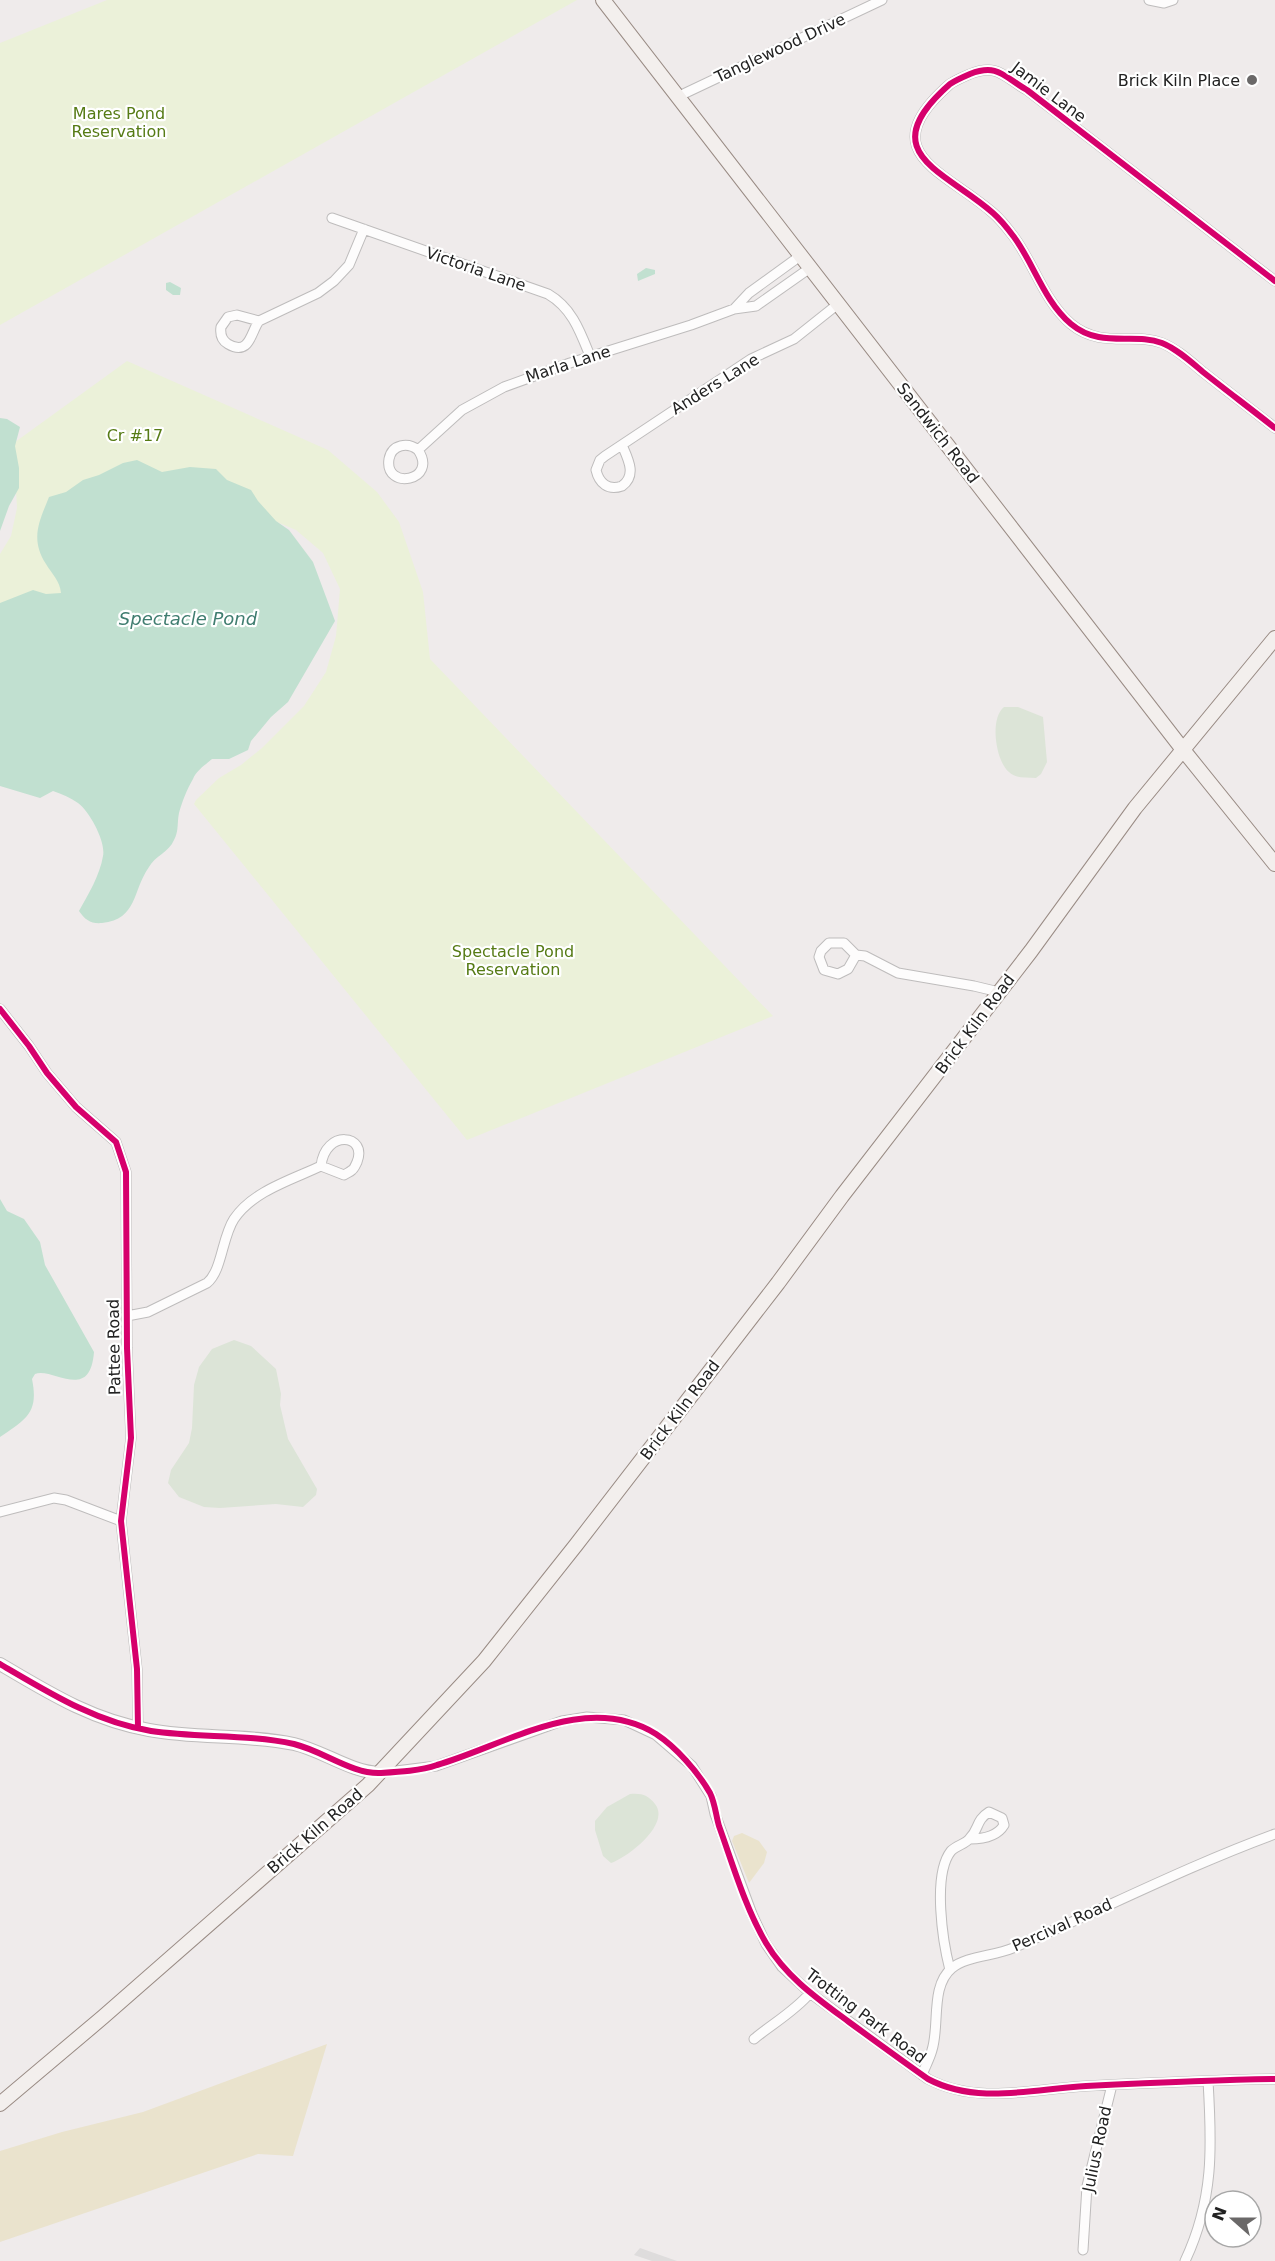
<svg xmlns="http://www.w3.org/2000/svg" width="1275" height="2261" font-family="'DejaVu Sans',sans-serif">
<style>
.religious{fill:#dedcdc}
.grass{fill:#eae3cd}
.wetland{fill:#dce4d7}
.park{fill:#ebf1d9}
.water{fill:#c1e0d0}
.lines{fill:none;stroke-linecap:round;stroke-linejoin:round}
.minor-casing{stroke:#bebcbc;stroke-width:11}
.tertiary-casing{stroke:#bebcbc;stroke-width:14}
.secondary-casing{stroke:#998b84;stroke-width:16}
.minor{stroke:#fdfcfc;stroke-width:9}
.tertiary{stroke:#fdfcfc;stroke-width:12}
.secondary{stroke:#f3efed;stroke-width:14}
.cycleway-casing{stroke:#fff;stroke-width:10}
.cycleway{stroke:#d6006c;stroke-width:6}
.poi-dot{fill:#6a6868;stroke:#fff;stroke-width:2}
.labels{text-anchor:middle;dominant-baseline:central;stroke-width:4.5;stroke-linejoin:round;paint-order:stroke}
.street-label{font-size:16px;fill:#222;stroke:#fff}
.poi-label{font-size:16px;fill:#222;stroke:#fff;text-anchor:end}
.park-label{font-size:16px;fill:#567b15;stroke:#fff}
.water-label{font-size:18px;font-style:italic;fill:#407d70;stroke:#fff}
</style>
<rect width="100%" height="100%" fill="#efebeb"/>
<!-- religious -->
<path class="religious" d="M640,2248L677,2261H652L634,2255Z"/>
<!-- grass -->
<path class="grass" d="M742,1833L759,1841L767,1852L764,1863L749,1883L732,1841L734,1836Z
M327,2044L293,2156L258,2154L0,2242V2151L62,2132L143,2112Z"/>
<!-- wetland -->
<path class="wetland" d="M1004,707H1018L1043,717L1047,762L1041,774L1036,778C1026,777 1016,779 1009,772C996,762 989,719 1004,707Z
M234,1340L251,1346L276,1369L281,1394L280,1405L288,1439L317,1489L316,1495L303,1507L276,1504L220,1508L204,1507L179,1497L168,1483L171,1470L189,1443L192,1428L194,1385L199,1367L212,1349Z
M630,1794C642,1793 648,1795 655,1804C671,1824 628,1857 611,1863L603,1856L595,1830V1821L607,1807Z"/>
<!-- park -->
<path class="park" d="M107,0H577L0,325V43Z
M127,361L328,450L377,492L399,522L423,592L430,659L773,1016L467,1140L194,804L196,800L219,778L241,765L262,748L304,706L326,672L336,636L340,589L323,553L296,530L239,506L75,606L0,623V554L11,536L17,508L14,454L11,445Z"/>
<!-- water -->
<path class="water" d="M646,268L655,270V274L638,281L637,274Z
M170,282L181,288L180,295H173L166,290V283Z
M0,418L7,419L20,427L15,446L19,468V488L9,506L0,531Z
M137,460L162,472L190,467L216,469L227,480L251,490L258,501L276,521L289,530L313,562L335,621L288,702L271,717L251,741L248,750L229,759H212C205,765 196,771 193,779C187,789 182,802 179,813C177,822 179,831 174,840C169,852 155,856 149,867C132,891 138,919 102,923C91,924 85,920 79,911C88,895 100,875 103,856C106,842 90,812 78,803C71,798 62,794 53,791L40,798L0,786V603L33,590L46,594L61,593C60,581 52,574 46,564C30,539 39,522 49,497L66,492L83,480L99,475L123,463Z
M0,1199L7,1211L24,1219L40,1242L45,1265L94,1352C90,1403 53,1367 35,1374L32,1379C39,1413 26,1419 0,1437Z"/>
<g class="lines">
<defs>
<path id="minor" d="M1149,0L1164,3L1173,0
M677,97L882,0
M332,218L548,294C572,308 580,331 590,356
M1275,281L1027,90C1004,77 998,63 970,74C963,77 956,80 950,84C871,153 944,170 993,213C1000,219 1008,229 1014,237C1034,264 1044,301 1071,324C1101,349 1134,332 1162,343C1177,349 1191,362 1203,372C1227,391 1251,409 1275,428
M734,309L749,293L800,256
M259,321C251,331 250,357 228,344C221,340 220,334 221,327L228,317L237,315L259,321L318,293L334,281L349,265L364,229
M622,445C628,459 637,475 622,486C608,491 599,483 596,470L600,460L605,456L751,359L794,339L838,304
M418,450C439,481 384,491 389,459C392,444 408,442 418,450L462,410L504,387L570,363L691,325L734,309L756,306L810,268
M856,955L848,969L838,974L824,970L819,957L821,951L829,943H844L856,955L865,956L898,973L974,986L999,992
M0,1009L29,1046L47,1073L76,1107L116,1142L126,1172L127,1348L131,1438L121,1521L137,1669L138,1728
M127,1316L148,1312L207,1283C222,1271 222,1237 234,1219C253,1191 291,1180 321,1166C325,1129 368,1134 357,1162C356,1164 354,1169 352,1170C350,1172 347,1173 344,1175L321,1166
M0,1512L54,1498L66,1500L121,1521
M380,1773L436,1766L562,1721L587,1717L624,1720L656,1735L692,1766L711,1796L715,1814L752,1914L766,1944L782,1967L810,1993L928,2079C977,2105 1033,2089 1086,2086C1149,2083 1212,2080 1275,2079
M950,1970C943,1943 932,1875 951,1851C957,1845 966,1844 970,1838C979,1829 976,1820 989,1812L1002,1818L1004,1825C997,1837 983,1839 970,1839
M754,2039C772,2024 795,2011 810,1993
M922,2075C925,2067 930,2058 932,2050C940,2025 930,1986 952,1968C966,1956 995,1956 1013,1948C1100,1911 1185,1867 1275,1834
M1083,2250L1087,2186L1112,2085
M1185,2261C1214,2200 1212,2146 1208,2081"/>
<path id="tertiary" d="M0,1664C49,1693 92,1720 149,1730C197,1739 247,1734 294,1744C324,1751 350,1772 380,1773"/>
<path id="secondary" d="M603,0L1184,751L1275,864
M0,2104L103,2017L368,1785L484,1661L576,1545L778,1283L842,1196L1031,951L1135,808L1275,638"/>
</defs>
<!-- minor casing -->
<use href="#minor" class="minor-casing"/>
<!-- tertiary casing -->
<use href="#tertiary" class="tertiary-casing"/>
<!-- secondary casing -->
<use href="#secondary" class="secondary-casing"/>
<!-- minor -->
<use href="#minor" class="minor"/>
<!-- tertiary -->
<use href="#tertiary" class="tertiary"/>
<!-- secondary -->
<use href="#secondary" class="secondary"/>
<defs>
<path id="cycleway" d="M1275,281L1027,90C1004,77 998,63 970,74C963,77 956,80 950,84C871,153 944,170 993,213C1000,219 1008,229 1014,237C1034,264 1044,301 1071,324C1101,349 1134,332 1162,343C1177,349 1191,362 1203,372C1227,391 1251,409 1275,428
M0,1009L29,1046L47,1073L76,1107L116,1142L126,1172L127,1348L131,1438L121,1521L137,1669L138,1728
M0,1664C48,1692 95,1722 151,1731C199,1738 247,1734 294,1744C323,1751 352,1774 380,1773C399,1772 420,1771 437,1765C506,1745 586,1691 656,1734C676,1747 698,1772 710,1793C715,1803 716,1816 719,1826C733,1865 745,1907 766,1943C786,1977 818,1999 849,2022C875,2041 901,2060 928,2079C977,2105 1033,2089 1086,2086C1149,2083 1212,2080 1275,2079"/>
</defs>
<!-- cycleway casing -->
<use href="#cycleway" class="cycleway-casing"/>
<!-- cycleway -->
<use href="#cycleway" class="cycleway"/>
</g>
<!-- markers -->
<circle class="poi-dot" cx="1252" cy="80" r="6"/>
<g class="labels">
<!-- street labels -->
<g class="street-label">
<text transform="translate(780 48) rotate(-25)">Tanglewood Drive</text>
<text transform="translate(1049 92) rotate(37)">Jamie Lane</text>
<text transform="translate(476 269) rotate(19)">Victoria Lane</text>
<text transform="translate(568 364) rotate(-18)">Marla Lane</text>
<text transform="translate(715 384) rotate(-32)">Anders Lane</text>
<text transform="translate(938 433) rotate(52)">Sandwich Road</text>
<text transform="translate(975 1024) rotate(-53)">Brick Kiln Road</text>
<text transform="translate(114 1347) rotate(-91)">Pattee Road</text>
<text transform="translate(680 1410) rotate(-53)">Brick Kiln Road</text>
<text transform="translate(315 1831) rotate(-41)">Brick Kiln Road</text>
<text transform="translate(1062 1925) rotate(-24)">Percival Road</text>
<text transform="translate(866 2016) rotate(37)">Trotting Park Road</text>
<text transform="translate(1097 2149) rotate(-78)">Julius Road</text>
</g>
<!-- poi labels -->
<g class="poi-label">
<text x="1240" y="80">Brick Kiln Place</text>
</g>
<!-- park labels -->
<g class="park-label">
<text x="119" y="113">Mares Pond<tspan x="119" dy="18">Reservation</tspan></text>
<text x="135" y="435">Cr #17</text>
<text x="513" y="951">Spectacle Pond<tspan x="513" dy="18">Reservation</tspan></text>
</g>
<!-- water labels -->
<g class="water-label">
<text x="188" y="618">Spectacle Pond</text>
</g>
</g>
<!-- north arrow -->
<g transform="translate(1233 2219) rotate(291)"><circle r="28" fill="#ffffff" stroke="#a7a7a7" stroke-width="1.5"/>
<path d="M0-4.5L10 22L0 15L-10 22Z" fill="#6a6868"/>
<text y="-9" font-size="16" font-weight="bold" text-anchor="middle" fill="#222222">N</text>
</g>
</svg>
